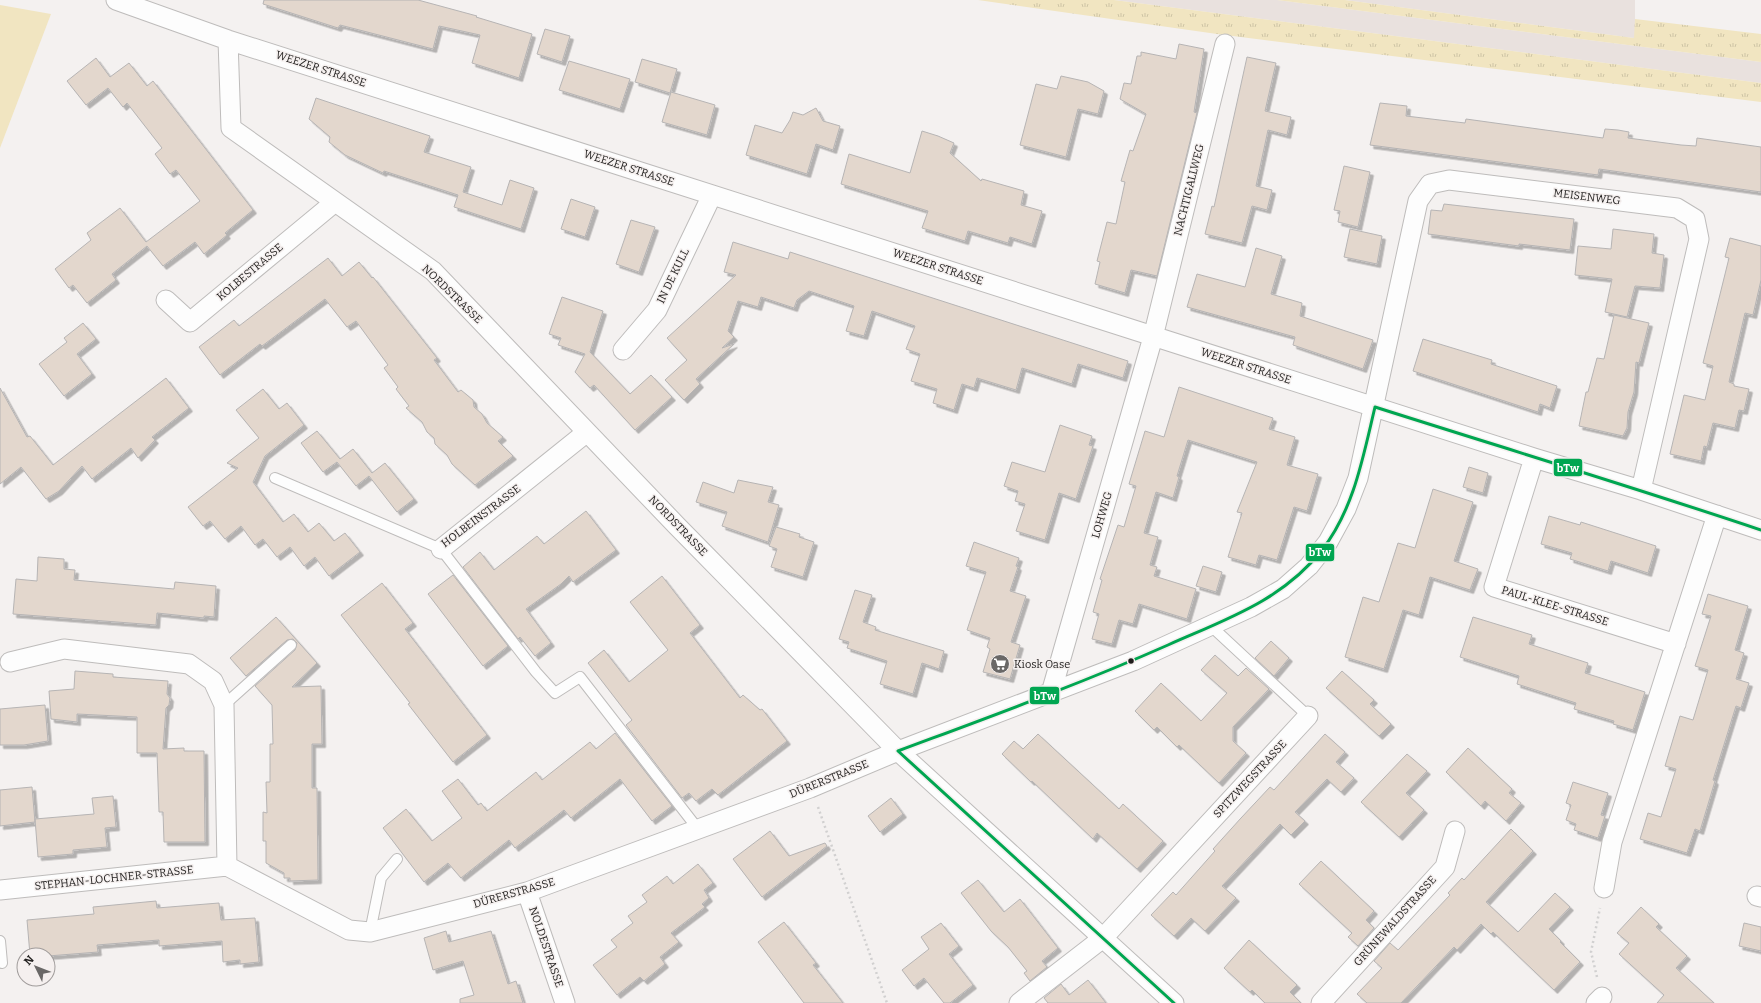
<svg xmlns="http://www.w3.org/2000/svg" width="1761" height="1003" font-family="Bitter,serif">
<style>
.built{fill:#e9e1de}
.grass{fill:url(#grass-tufts)}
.green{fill:#f1e5c1}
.building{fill:#e3d7cd;stroke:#b6b4b4;filter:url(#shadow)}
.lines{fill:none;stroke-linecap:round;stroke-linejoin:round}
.lane-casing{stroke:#bebcbb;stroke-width:12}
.street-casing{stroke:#bebcbb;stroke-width:21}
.path{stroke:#d1d0d0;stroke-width:2.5;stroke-dasharray:2 3;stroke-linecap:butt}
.lane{stroke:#fdfdfd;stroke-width:10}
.street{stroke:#fdfdfd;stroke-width:19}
.bus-1-casing{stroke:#f5f0ef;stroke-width:6}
.bus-1{stroke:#00a651;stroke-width:3}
.bus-dot{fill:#201e1d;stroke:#f5f0ef;stroke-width:1.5}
.labels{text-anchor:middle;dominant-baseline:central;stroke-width:3;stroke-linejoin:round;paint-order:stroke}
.street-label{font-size:11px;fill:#201e1d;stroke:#f5f0ef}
.poi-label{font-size:11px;fill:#201e1d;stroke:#f5f0ef;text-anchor:start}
.line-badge{stroke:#f5f0ef;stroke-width:1.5}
.badge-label{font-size:11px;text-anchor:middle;font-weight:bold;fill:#fff}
</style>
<defs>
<pattern id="grass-tufts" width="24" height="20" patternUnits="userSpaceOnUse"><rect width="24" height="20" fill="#f1e5c1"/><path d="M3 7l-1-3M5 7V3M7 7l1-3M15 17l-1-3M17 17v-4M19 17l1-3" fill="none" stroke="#cec4a5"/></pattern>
<filter id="shadow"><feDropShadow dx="3.5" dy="3.5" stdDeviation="0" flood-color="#0004"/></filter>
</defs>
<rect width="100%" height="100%" fill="#f4f1f0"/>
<!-- built -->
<path class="built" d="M1114,0H1277L1761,62V83Z
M1345,0H1635V38H1634Z"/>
<!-- grass -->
<path class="grass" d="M978,0H1114L1761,83V102L1217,34Z
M1277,0H1345L1634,38L1635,19L1761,34V62Z"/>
<!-- green -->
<path class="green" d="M0,5L51,14L0,148Z"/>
<!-- building -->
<path class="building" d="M264,0H418L477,16L476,17L532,34L519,78L472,63L480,35L439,26L433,49L340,25L338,28L263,4Z
M545,29L570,36L562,62L537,54Z
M1179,44L1204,49L1194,112L1197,113L1157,276L1131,270L1125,293L1095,284L1100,262L1097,261L1107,222L1116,224L1125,182L1121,181L1130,150L1133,151L1146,114L1120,99L1124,83L1131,84L1137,56H1141V52L1176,59Z
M1247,57L1276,63L1265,111L1291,117L1287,135L1268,130L1256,186L1272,190L1267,210L1252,206L1242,243L1205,234L1212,206L1214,207Z
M96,58L110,77L129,63L147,86L153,81L253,210L225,233L227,235L204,254L195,242L163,266L147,246L112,274L116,280L87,303L73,285L69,288L55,269L91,240L87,233L120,208L146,242L200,201L176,170L170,174L155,154L162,148L127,103L123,107L108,88L86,105L67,81Z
M642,59L677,69L670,93L635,82Z
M569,61L630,79L620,109L559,90Z
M1061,76L1088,82L1104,91L1098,114L1078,109L1066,157L1020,145L1036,84L1057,89Z
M671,92L715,105L707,135L662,122Z
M316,98L430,136L424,152L471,167L463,192L502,205L510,180L534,188L521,229L454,207L458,195L384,171L383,173L345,155L329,142L330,137L309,119Z
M1380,103L1407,106L1406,116L1465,123L1466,119L1603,138L1605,129L1618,130L1629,132L1628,138L1681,145L1696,146L1697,138L1761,147V192L1599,169L1598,175L1370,145Z
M816,108L823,121L840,126L833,150L816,144L807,174L746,155L755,125L782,133L790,120L793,112L803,115Z
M922,131L938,136L954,143L950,153L981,181L982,179L1024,191L1021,205L1042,211L1032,244L1010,237L1008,243L968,231L965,241L922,228L928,211L841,184L849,154L910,173Z
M1344,166L1370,172L1358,227L1338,222L1340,211L1334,210Z
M571,199L595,207L585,237L561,229Z
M1444,204L1574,219L1570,250L1519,244V246L1428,234L1431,210L1442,211Z
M631,220L655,227L639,272L616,264Z
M1350,229L1382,236L1377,264L1344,257Z
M1613,229L1654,234L1652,253L1664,255L1660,288L1635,286L1627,317L1605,312L1612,279L1575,275L1578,246L1611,249Z
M1730,238L1761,246V280L1753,315L1745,313L1729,382L1734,384V386L1749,389L1744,411L1739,410L1735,428L1713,423L1707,447L1704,446L1701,461L1670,454L1684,395L1705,400L1713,366L1703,363L1729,258L1725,257Z
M733,242L788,259L790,252L1128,361L1123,378L1078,364L1072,384L1022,368L1016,390L977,378L974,388L962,384L954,410L933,403L937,389L911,381L920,354L906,349L915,326L872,311L864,336L846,331L854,306L809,291L797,300L794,308L761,297L758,307L738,301L728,331L734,337L722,348L734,344L696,379L700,384L684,400L665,380L687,360L667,338L736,275L724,272Z
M1256,248L1282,256L1271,294L1302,303L1300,316L1373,340L1363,369L1293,345L1295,337L1187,307L1197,274L1245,287Z
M328,258L342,276L359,262L372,278L373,277L437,358L434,360L458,392L461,390L473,400L474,407L482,414L487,423L503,437L498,441L513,456L475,485L452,464L447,455L435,444L434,438L427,432L422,422L406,408L409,406L396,389L398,387L384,368L388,365L356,321L347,327L325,299L262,346L260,344L220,375L199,347L234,320L239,326Z
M562,297L603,311L590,352L630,394L651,375L672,397L635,430L594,385L590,388L575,372L585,354L558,345L561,338L549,334Z
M1614,315L1649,323L1639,363L1636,362L1634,392L1628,412L1627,428L1623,436L1579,426L1586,392H1588L1597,358L1604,359Z
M83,323L96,339L77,354L92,374L64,396L39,364L67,342L64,338Z
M1423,339L1492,360L1491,364L1557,386L1550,408L1540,404L1538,412L1413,371Z
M166,378L189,408L152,437L155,440L138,458L131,448L92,479L82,466L59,491L46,499L21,467L0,484V388L27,437L30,436L53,465Z
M1179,387L1273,418L1269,429L1295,437L1287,465L1318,474L1307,511L1294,507L1277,560L1259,555L1256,565L1228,557L1242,513L1237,512L1257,462L1188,440L1177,476L1179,477L1173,498L1156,492L1144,533L1158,537L1150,565L1157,567L1154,576L1196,589L1187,619L1139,604L1133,624L1119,620L1112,644L1092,639L1099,614L1093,612L1102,580L1100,579L1118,525L1124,527L1136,486L1129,484L1145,431L1164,437Z
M263,389L279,409L287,403L304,425L265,456L253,482L283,522L294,514L308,532L319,523L334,541L345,533L360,552L329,576L315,557L304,566L290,547L277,557L263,539L255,545L241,526L225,539L210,521L203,526L188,507L238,468L227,463L259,438L236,410Z
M1060,425L1092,436L1089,445L1093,446L1076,499L1059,493L1045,540L1016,531L1025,504L1015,501L1018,491L1004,486L1012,462L1045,472Z
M317,431L340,459L353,449L372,473L385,463L414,499L397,512L369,476L356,486L337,462L323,472L301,443Z
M1469,467L1488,473L1483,493L1463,487Z
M738,480L773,487L768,502L779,505L768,542L722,526L727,512L696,502L703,482L734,493Z
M1433,489L1473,502L1454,561L1478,569L1470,590L1430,577L1419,615L1403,610L1384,669L1345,657L1363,597L1379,602L1398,543L1415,548Z
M586,511L616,550L573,582L569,576L561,584L526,609L551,643L535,656L520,637L518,639L463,567L480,552L494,570L537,536L544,544Z
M1549,516L1580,525L1581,522L1656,546L1648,573L1611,561L1608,571L1570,559L1572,553L1541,544Z
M776,527L800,534L799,537L814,542L803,577L771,567L777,549L769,546Z
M974,542L1019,558L1016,566L1018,567L1010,591L1026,596L1011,642L1020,645L1010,679L983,672L990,649L987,647L990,638L967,630L986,572L966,566Z
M38,557L64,559V569L75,570L74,580L174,589L175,582L216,586L214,617L204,616V618L157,613L156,625L13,614L16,579L37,581Z
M1203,566L1222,572L1216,592L1196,586Z
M453,575L508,646L483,666L428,594Z
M662,576L700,625L690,633L740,698L743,695L760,710L762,709L787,741L718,795L712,789L696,801L689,793L682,798L626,725L632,720L588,663L604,650L629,682L668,650L630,602Z
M382,583L413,623L405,629L487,735L453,762L408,704L410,703L341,615Z
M855,590L872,595L863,622L876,627L875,630L944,651L939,669L922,663L913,694L880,684L887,661L847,648L849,642L839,639Z
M1708,594L1748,606L1735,650L1744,653L1736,679L1749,683L1741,708L1736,706L1713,780L1715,781L1700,831L1695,829L1687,853L1640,839L1648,813L1661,817L1676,769L1665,766L1680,716L1693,720L1708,670L1695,666L1711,616L1702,614Z
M276,617L317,663L292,687L321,686L322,744H312V788H317L318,880L290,881V878H284V873L266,863V841H263V812L267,813L266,782H270V744H273L272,705L255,686L295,650L297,643L293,639L287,640L246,676L230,658Z
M1473,617L1532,635L1529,644L1588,663L1585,673L1645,692L1633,730L1613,724L1614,721L1574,709L1576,703L1517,684L1519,676L1460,657Z
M1271,641L1289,658L1274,676L1255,658Z
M1215,655L1238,676L1246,668L1269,689L1233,727V741L1246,753L1219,783L1179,745L1177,747L1157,727L1154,730L1135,711L1161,683L1201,721L1227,693L1201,670Z
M75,671L113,674V677L168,681L167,694L170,698L169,705L166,708L163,749L184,748V751H204L205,842H164L163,812H159L157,753H137V717L77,714V722L51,719L49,691L74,689Z
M1342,671L1374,700L1370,704L1391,724L1379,736L1326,688Z
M45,705L48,741L24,745H0V709Z
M615,733L672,806L652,821L620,779L571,818L564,810L515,848L509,840L461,878L448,863L424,882L383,828L406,809L432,841L462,818L442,791L458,779L478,805L481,803L487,811L536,772L542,780L590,742L596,749Z
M1038,734L1119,809L1123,804L1163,841L1137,869L1097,833L1093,839L1032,781L1031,782L1002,754L1014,741L1023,749Z
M1325,734L1345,752L1336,762L1354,778L1341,792L1327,779L1295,812L1305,821L1291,835L1280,824L1222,886L1236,898L1205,931L1191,918L1174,936L1151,915L1173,892L1176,895L1215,851L1213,849L1241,818L1270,787L1274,790Z
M1468,748L1512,789L1509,793L1521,803L1506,821L1485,801L1481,806L1446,772Z
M1407,754L1427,771L1406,793L1424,810L1399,837L1361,802Z
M1573,782L1608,793L1601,815L1605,816L1598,838L1574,830L1576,824L1566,820L1571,805L1566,803Z
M32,787L35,822L0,826V790Z
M113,796L116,827L105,828L107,847L73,850V854L38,857L35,819L94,814L92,798Z
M891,798L903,814L880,832L868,816Z
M1511,829L1533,851L1486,902L1518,932L1555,893L1570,907L1549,929L1561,941L1560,942L1580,962L1554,990L1493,932L1491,934L1481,924L1457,950L1454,947L1401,1003H1367L1357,994L1382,968L1374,961L1390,943L1398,950L1450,895L1448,893L1462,878L1464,880Z
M770,831L789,856L825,843L827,846L762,897L733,859Z
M1321,861L1374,911L1366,920L1374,928L1358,946L1348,937L1352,933L1299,884Z
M698,864L713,883L704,890L709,898L702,904L705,907L671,933L679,942L660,957L665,964L644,981L640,977L617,995L593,965L617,947L611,940L633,923L628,916L647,902L642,895L667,876L673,884Z
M978,880L1004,912L1020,899L1058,948L1042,961L1047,967L1030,981L1024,973L1027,971L1008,947L991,931L961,893Z
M156,901L157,908L219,903L221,920L255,918L259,962L240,964V960L223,962L222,941L159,946V940L97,945L98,952L48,956V955H30L27,920L94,914L93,907Z
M1641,907L1659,924L1656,927L1687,956L1676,968L1714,1003H1657L1664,995L1619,954L1629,943L1617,933Z
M784,922L816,963L813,965L843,1003H804L758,942Z
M941,923L959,946L949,954L973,985L950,1003H944L924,978L914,986L902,970L929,949L921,937Z
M1744,923L1761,927V951L1739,946Z
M446,931L449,942L491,931L508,984L516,981L523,1003H460V999L474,995L463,961L433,970L424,938Z
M1249,940L1297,985L1290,992L1301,1003H1265L1252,990L1250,992L1224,968Z
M1088,980L1106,1003H1048L1044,998L1061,984L1069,995Z"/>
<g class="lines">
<defs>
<path id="lane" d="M275,478L441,549L536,672L555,693L580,677L698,829
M1211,626L1308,716
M224,705L291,645
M370,932L381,878L397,859
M0,941L2,963"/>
<path id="street" d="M116,0L228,40L1534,458L1641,490L1761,530
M228,40L231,128L433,271L677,526L898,751L1174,1003
M166,300L190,322L335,202
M623,350L657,310L712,195
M1534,458L1494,587L1676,644
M441,549L587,432
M10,662L64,649L189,664L213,681L224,705L227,866
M1051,693L1153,337L1225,44
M1604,888L1612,842L1717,515
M0,890L227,866L349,930L370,932L527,892L810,788L898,751L1133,661L1251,607L1283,589L1309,566L1328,542L1346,509L1358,478L1418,201L1430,184L1449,180L1677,208L1695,219L1699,239L1641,490
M527,892L565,1003
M1757,896L1761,897
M1019,1003L1103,938L1308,716
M1321,1003L1445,867L1455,831
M1596,1003L1602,997"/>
</defs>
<!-- lane casing -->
<use href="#lane" class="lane-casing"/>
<!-- street casing -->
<use href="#street" class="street-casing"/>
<!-- path -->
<path class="path" d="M818,807L887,1003
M1597,977L1591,952L1600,908"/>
<!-- lane -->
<use href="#lane" class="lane"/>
<!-- street -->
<use href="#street" class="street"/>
<defs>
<path id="bus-1" d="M1375,407C1504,448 1633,487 1761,530
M898,751C989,717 1080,684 1168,645C1224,620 1282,601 1322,550C1354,509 1363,457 1375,407
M898,751L1174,1003"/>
</defs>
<!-- bus-1 casing -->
<use href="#bus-1" class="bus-1-casing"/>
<!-- bus-1 -->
<use href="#bus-1" class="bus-1"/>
</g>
<!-- icons -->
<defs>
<symbol id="supermarket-disc" viewBox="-11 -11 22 22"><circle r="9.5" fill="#6a6867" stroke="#f5f0ef"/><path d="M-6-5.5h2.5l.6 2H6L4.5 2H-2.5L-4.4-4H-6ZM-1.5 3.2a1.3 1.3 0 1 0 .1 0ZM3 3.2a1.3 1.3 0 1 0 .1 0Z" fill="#fff"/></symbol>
</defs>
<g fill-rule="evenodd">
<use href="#supermarket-disc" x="989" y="653" width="22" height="22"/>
</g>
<!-- markers -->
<circle class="bus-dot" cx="1131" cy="661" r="3.5"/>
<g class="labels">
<!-- street labels -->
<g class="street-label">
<text transform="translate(321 69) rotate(18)">WEEZER STRASSE</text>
<text transform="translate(629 168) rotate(18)">WEEZER STRASSE</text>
<text transform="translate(1189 190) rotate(-76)">NACHTIGALLWEG</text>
<text transform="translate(1587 197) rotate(7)">MEISENWEG</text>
<text transform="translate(938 267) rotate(18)">WEEZER STRASSE</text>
<text transform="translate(250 272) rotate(-40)">KOLBESTRASSE</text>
<text transform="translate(673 276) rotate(-64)">IN DE KULL</text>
<text transform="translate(452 294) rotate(44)">NORDSTRASSE</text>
<text transform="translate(1246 366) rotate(18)">WEEZER STRASSE</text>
<text transform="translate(1102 515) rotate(-74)">LOHWEG</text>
<text transform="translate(481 516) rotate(-37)">HOLBEINSTRASSE</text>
<text transform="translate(678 526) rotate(46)">NORDSTRASSE</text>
<text transform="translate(1555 606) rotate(17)">PAUL-KLEE-STRASSE</text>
<text transform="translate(829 779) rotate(-22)">DÜRERSTRASSE</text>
<text transform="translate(1250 779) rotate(-47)">SPITZWEGSTRASSE</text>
<text transform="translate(114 878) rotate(-6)">STEPHAN-LOCHNER-STRASSE</text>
<text transform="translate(514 893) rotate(-16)">DÜRERSTRASSE</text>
<text transform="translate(1395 921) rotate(-48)">GRÜNEWALDSTRASSE</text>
<text transform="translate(546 947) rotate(71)">NOLDESTRASSE</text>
</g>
<!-- poi labels -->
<g class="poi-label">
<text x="1014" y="664">Kiosk Oase</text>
</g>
</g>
<g class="line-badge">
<rect x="1553" y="458" width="30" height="19" rx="4" fill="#00a651"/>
<rect x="1305" y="543" width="30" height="19" rx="4" fill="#00a651"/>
<rect x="1029" y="686" width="31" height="19" rx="4" fill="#00a651"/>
</g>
<g class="badge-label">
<text x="1568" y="472">bTw</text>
<text x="1320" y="556">bTw</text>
<text x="1045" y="700">bTw</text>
</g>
<!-- north arrow -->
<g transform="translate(36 967) rotate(313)"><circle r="19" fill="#f5f0ef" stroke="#a09c9b"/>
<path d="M0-3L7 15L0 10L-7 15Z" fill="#6a6867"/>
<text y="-6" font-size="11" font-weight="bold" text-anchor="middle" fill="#201e1d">N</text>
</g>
</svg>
